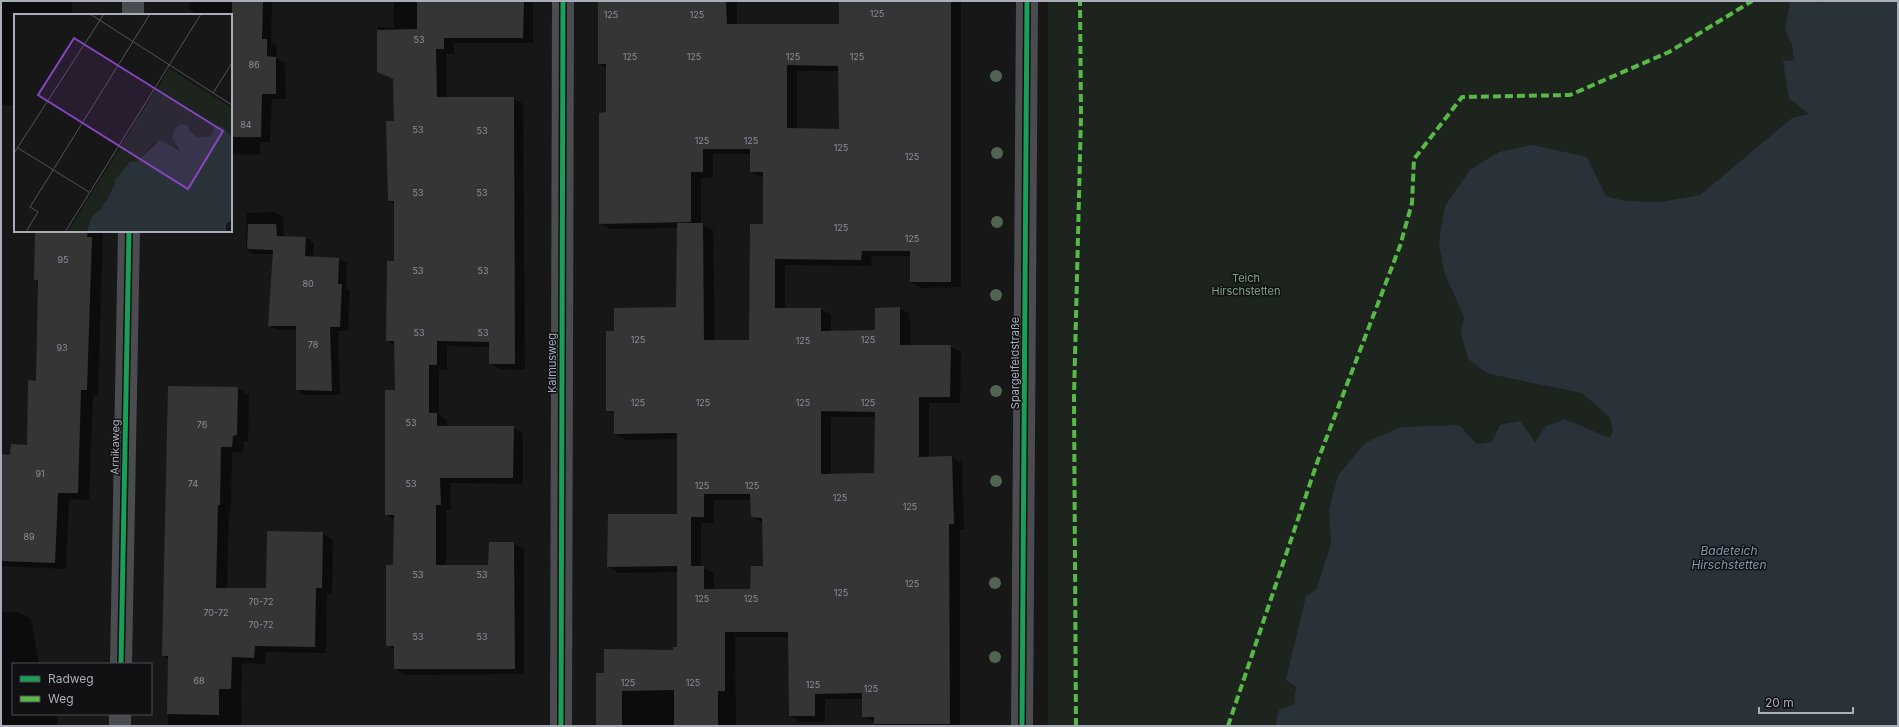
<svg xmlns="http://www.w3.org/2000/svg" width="1899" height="727" font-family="Inter,sans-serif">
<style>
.green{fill:#1d241e}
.water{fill:#2a3239}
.shadow{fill:#0007;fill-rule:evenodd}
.building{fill:#353536;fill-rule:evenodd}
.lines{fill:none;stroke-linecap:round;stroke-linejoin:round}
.minor{stroke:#4b4c50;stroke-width:22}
.quiet{stroke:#58b947;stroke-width:4;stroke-dasharray:8 4;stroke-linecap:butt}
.cycleway-casing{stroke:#111113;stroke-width:8}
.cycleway{stroke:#1a9f57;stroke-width:5}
.tree{fill:#506451}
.labels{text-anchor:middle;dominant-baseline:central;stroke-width:3;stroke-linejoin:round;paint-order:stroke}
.number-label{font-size:9px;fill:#8b8f98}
.park-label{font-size:11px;fill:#7fa381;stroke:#111113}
.street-label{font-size:11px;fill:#a8adb8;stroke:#111113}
.water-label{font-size:12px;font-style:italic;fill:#7f9bb3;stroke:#111113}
.inset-road{fill:none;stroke:#515357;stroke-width:1}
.view{fill:#8446be;fill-opacity:0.15;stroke:#8446be;stroke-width:2}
.inset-edge{fill:none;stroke:#a8adb8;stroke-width:2}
</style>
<rect width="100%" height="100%" fill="#171717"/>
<!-- green -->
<path class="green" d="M1048,1H1790L1785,30L1792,46L1794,60L1784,61L1809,114L1792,118L1700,195L1660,202L1625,201L1606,196L1587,157L1444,272L1464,317L1461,332L1489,374L1582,393L1610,418L1613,430L1610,438L1565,419L1546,426L1535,442H1492L1477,444L1459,425L1365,443L1338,475L1329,509L1331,544L1316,590L1296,687L1294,704L1276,724L1278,726H1048Z"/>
<!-- water -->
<path class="water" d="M1790,1H1814L1819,3L1822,1H1898V726H1278L1276,724L1279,710L1294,704L1296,687L1286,680L1306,596L1316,590L1331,544L1329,509L1338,475L1365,443L1401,427L1459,425L1477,444L1492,442L1500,425L1520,421L1535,442L1546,426L1565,419L1610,438L1613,430L1610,418L1582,393L1489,374L1468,359L1461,332L1464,317L1444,272L1439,242L1445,206L1470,170L1499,152L1532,145L1587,157L1606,196L1625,201L1660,202L1700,195L1792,118L1809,114L1789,98L1783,61L1794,60L1792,45L1785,30Z"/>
<!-- shadow -->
<path class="shadow" d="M1,1H72V15H15V106L1,105Z
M189,1H272L271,43L277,46L276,58L285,63L286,99H272L270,142H260V155L231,154V15L198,14L189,9Z
M394,1H533V43H454V54H446V98H513L523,104L525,370L500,369L490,364V347L447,346V370H439V415L447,420V427H513L523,433V484L450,483L451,510H446V566H489L490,543H514L524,549V674L405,675L395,669V650L387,645L394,566L395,520L386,515L396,391L395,346L387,341L395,262V204L388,201L395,122L394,80L378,72V27L394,28Z
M599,1H737V25H840V1H961V287L921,288L911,282V256H872L871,266L785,265V309H821L831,315V332L876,331L900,308L910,314V346H950L961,352L960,403H929V458L952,457L962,463L964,529H960V726H875V722L863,716V699H825V722H800L790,716L789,637H735L736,726H597L605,674L678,648V572L619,573L608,567L678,515V439L626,440L615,434V415L607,410L677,308L678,228L610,229L600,223L599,114L607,113V69L599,64ZM797,71H839L840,130H797ZM713,154H751V172L764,178V225L750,341H715L713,230L701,224V178H713ZM831,417H876L875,474H831ZM714,500H751L752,517L763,523L764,567L751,590H714V573L701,567V523H714Z
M275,212L283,217L284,237L306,238L314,243L313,257L339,259L347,263L346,288L350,290L348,331H338L340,395H305L297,390V330H278L269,325L274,254H254L246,249L247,213Z
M34,231H103L98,396H93L89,500L69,499L66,569L1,566V455L11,456L28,446L37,382L39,282L35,279L36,234Z
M169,387L238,388L249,395L248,441H244L243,453L232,452L231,511H229L227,589H267L322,533L333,540L332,594H327L326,653L266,652L265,664L242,663L241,726H168L169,659L163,655Z
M1,612H18L31,619L39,664H13V714H53L57,716V726H1Z"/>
<!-- building -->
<path class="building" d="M232,1H263L262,39H267V56L276,57V94H262L261,137H231Z
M417,1H524L523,38H444V49H436L437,97H514L515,364H489V342L437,341V365H429V413H437V426H514L513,478H440L441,505H436V565H488L489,542H514L515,669H394V646H386V565H393L394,515H385V390H395L394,341H386L387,261H394V201H388L386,121H394L393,79L377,72V30L417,29Z
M598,1H726L727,24H839V1H951V282H910V251H862L861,260L775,259V308H821V331L875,330V308L900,307V345H951L950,397H919V457L952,456L954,524H949L950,724H874V717H862V693L815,694V716H789L788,632H725V691H718V726H674V690L622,691V726H596V673H604V649L673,650V647H677V566L607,567L608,514H677V433L614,434V411H606V331H614V308L676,307L677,223H703L704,340H749L750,224H763V172H750V149H703V172H691V222L599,224V113L606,112V64H598ZM787,65L838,66L839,129L787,128ZM821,411L875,412L874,473L821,474ZM704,494H750L751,517L762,518L763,566H751L750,589H704V566H691V517H704Z
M248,224H276L277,236L306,237L305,256L339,258L338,284H342L340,327H330L332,391L296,390V326H268L273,250L247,249Z
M35,231H88L87,237H92L87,390H81L78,493H58L55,563L1,561V454L10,455L11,444L27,445L28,380L36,381L38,280H34Z
M168,386L238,387L237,435L233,436L232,447H221L220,505H218L216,588H266L267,531L323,532L322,588H316L315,647L255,646L254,658L232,657L231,689H219V715L167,714L168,656H162Z"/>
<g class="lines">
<!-- minor -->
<path class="minor" d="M133,15V1
M121,664L129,231
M120,726V714
M561,726L563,1
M1022,726L1027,1"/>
<!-- quiet -->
<path class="quiet" d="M1076,726L1074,397L1081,116L1080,1
M1228,726L1318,460L1400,246L1412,203L1414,159L1462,97L1570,95L1669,52L1752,1"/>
<defs>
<path id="cycleway" d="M121,664L129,231
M561,726L563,1
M1022,726L1027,1"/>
</defs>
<!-- cycleway casing -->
<use href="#cycleway" class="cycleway-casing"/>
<!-- cycleway -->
<use href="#cycleway" class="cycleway"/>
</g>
<!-- trees -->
<g class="tree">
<circle cx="996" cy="76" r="6"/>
<circle cx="997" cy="153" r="6"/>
<circle cx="997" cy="222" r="6"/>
<circle cx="996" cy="295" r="6"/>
<circle cx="996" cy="391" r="6"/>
<circle cx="996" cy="481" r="6"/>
<circle cx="995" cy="583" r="6"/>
<circle cx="995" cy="657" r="6"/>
</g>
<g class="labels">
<!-- number labels -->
<g class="number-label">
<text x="877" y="13">125</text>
<text x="611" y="14">125</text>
<text x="697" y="14">125</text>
<text x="419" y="39">53</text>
<text x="630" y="56">125</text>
<text x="694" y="56">125</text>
<text x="793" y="56">125</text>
<text x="857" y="56">125</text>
<text x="254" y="64">86</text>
<text x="246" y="124">84</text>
<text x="418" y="129">53</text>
<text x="482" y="130">53</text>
<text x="702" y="140">125</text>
<text x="751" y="140">125</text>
<text x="841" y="147">125</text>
<text x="912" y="156">125</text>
<text x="418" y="192">53</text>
<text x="482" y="192">53</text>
<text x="841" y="227">125</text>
<text x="912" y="238">125</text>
<text x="63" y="259">95</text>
<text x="418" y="270">53</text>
<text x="483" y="270">53</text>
<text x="308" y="283">80</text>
<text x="419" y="332">53</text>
<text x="483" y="332">53</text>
<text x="638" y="339">125</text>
<text x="868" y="339">125</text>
<text x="803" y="340">125</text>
<text x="313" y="344">78</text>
<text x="62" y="347">93</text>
<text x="638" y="402">125</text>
<text x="703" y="402">125</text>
<text x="803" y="402">125</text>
<text x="868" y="402">125</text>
<text x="411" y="422">53</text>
<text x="202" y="424">76</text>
<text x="40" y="473">91</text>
<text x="193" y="483">74</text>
<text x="411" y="483">53</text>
<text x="702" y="485">125</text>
<text x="752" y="485">125</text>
<text x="840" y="497">125</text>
<text x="910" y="506">125</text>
<text x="29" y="536">89</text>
<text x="418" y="574">53</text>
<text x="482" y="574">53</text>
<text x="912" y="583">125</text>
<text x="841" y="592">125</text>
<text x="702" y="598">125</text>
<text x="751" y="598">125</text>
<text x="261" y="601">70-72</text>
<text x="216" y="612">70-72</text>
<text x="261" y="624">70-72</text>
<text x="418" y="636">53</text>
<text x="482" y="636">53</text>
<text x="199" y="680">68</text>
<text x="628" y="682">125</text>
<text x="693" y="682">125</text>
<text x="813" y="684">125</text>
<text x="871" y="688">125</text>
</g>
<!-- park labels -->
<g class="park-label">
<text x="1246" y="278">Teich<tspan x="1246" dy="13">Hirschstetten</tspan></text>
</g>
<!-- street labels -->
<g class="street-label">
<text transform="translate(552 363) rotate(-90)">Kalmusweg</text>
<text transform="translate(1015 363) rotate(-90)">Spargelfeldstraße</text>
<text transform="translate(115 447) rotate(-89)">Arnikaweg</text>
</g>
<!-- water labels -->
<g class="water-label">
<text x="1729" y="550">Badeteich<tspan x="1729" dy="14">Hirschstetten</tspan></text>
</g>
</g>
<!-- overview -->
<g transform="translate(14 14)">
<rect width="218" height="218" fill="#171717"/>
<path d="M155,55L218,94V124L207,113L197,117V122L184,123L177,118V114L160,116L159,127L166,137L163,134L140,129L122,148L115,150L89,193L77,204L73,218H54Z" fill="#1d241e"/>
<path d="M167,110L173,111L177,118L184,123L196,122L201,112H208L218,123V206L212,210V218H73L77,204L89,193L90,188H92L101,171V166L116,148H122L146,126L166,137L158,124L161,114Z" fill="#2a3239"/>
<path class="inset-road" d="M76,0L218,91M199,79L218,49M4,134L75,178M0,139L90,0M12,218L24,198L16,193L136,0M51,218L187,0"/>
<path class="view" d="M60,24L209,117L174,175L24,81Z"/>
<rect width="218" height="218" class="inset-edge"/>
</g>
<!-- border -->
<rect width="1899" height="727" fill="none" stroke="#a8adb8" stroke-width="4"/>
<!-- legend -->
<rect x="12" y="663" width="140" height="52" fill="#111113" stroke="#4d4f55"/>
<rect x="20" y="676" width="20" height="6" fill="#1a9f57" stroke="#4d4f55"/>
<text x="48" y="683" font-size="12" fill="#a8adb8">Radweg</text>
<rect x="20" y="696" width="20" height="6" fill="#58b947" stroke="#4d4f55"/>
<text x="48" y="703" font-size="12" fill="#a8adb8">Weg</text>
<!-- scale -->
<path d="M1759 707v6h94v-6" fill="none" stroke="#a8adb8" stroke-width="2"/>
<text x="1765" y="707" font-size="12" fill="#a8adb8" stroke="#111113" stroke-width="3" paint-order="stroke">20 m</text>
</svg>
